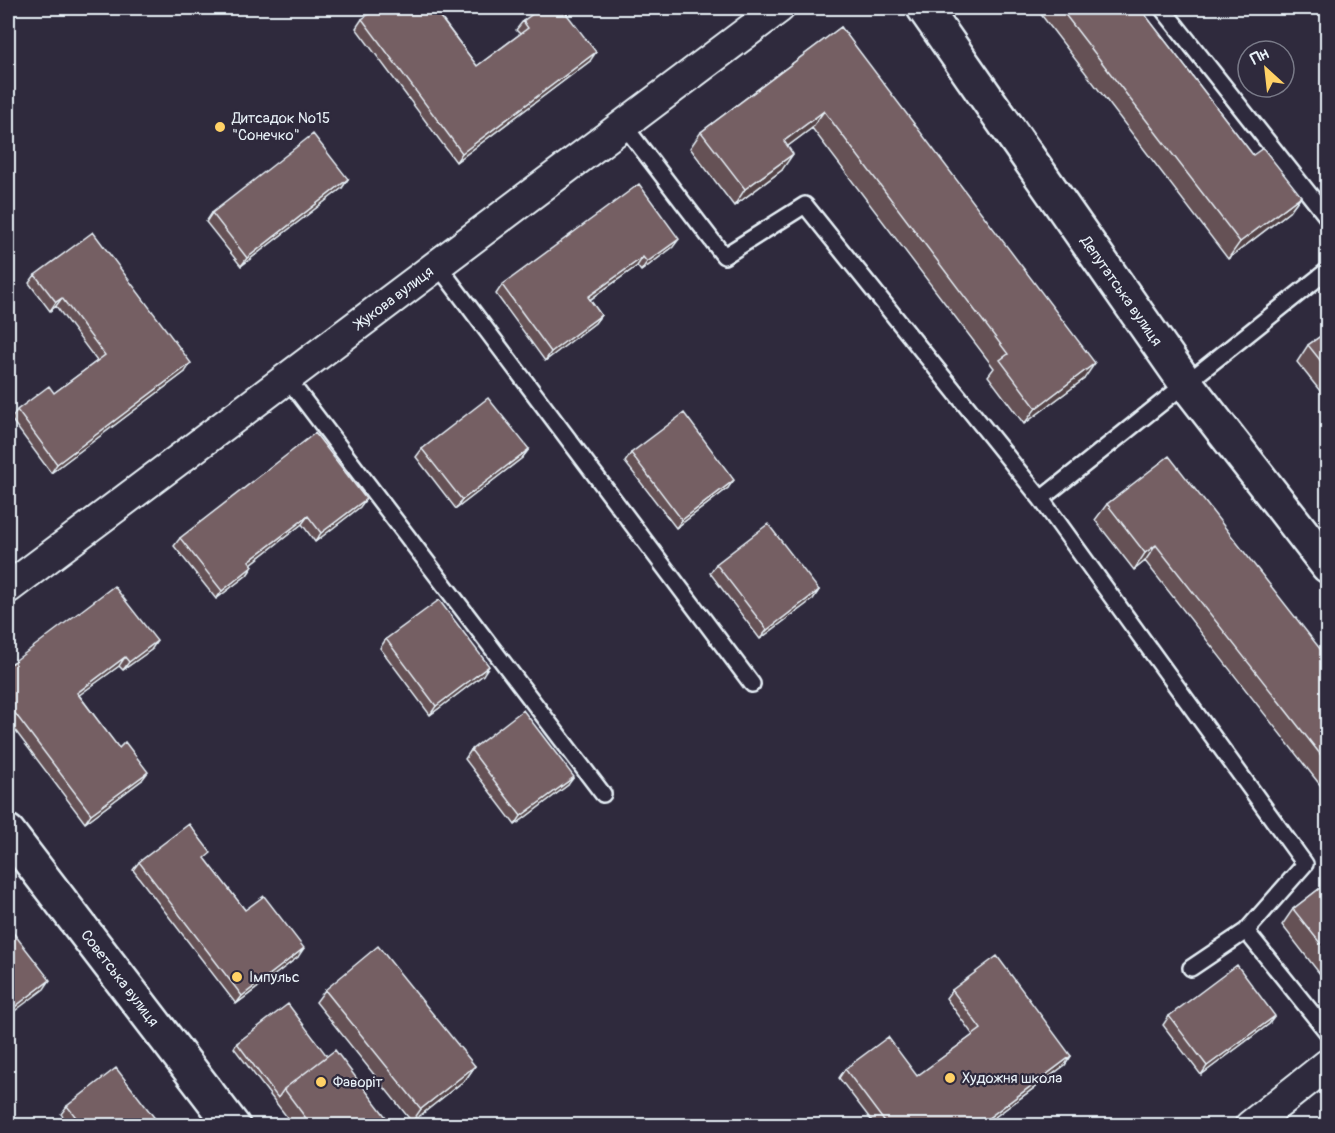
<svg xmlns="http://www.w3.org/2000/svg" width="1335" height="1133" font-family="Pangolin,sans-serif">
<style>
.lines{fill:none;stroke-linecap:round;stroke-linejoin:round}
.lane-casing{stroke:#e8f1f8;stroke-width:20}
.street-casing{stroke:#e8f1f8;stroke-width:34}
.secondary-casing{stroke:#e8f1f8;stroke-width:38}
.lane{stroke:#2f2a3d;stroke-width:15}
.street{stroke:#2f2a3d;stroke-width:30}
.secondary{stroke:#2f2a3d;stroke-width:33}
.wall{fill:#655155;stroke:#e8f1f8;stroke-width:1.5}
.shaded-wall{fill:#524245;stroke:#e8f1f8;stroke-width:1.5}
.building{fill:#755e63;stroke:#e8f1f8;stroke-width:1.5}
.poi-dot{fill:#ffd166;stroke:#2f2a3d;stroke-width:2}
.labels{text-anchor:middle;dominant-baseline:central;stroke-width:4.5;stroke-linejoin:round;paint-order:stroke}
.poi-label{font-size:15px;fill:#e8f1f8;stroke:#2f2a3d;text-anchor:start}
.street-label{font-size:15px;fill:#e8f1f8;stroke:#2f2a3d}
</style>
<rect width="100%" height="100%" fill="#2f2a3d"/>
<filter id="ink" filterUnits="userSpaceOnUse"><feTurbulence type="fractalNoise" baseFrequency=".0167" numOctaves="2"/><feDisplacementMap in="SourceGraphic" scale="12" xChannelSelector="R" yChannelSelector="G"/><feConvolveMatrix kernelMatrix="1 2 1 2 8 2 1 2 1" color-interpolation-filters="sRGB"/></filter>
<g filter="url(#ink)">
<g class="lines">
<defs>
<path id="lane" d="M1162,8L1328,218
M623,124L724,256L805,205L1041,499L1305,864L1246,931L1191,968
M437,264L752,684
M287,378L603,794
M1041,499L1328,270
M1246,931L1328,1033"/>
<g id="street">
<path id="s1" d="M8,588L779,8"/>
<path d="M1250,1126L1328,1064"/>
</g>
<g id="secondary">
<path id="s2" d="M924,8L1185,382L1328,566"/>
<path id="s3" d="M8,832L233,1126"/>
</g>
</defs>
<!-- lane casing -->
<use href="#lane" class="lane-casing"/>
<!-- street casing -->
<use href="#street" class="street-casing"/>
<!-- secondary casing -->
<use href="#secondary" class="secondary-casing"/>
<!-- lane -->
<use href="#lane" class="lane"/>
<!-- street -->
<use href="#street" class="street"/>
<!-- secondary -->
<use href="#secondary" class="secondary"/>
</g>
<!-- wall -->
<path class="wall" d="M438,8L436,11L477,66L520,34L516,30L523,21L590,61L456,162L356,28L362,19Z
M1036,8H1140L1253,155L1301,196L1289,212L1228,259Z
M841,27L1084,379L1024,424L988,376L994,368L812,128L788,146L782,170L734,206L690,148L701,132Z
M348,179L342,188L241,266L206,222L212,213Z
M673,247L641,271L637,266L590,300L601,315L595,323L545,361L496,294L502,285Z
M35,275L185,372L51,473L11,419L17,410L54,393L97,361L56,306L50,311L29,283Z
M1328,331V401L1297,362L1308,345Z
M422,449H529L522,458L456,509L416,457Z
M631,453L728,488L676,528L625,462Z
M1107,504L1328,659V795L1145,561L1134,570L1095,520Z
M360,507L315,542L302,524L251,564L253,566L247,575L216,599L174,546L180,538Z
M716,564L819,590L813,599L760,639L710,573Z
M386,639L483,675L430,715L380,648Z
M151,650L123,670L119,666L79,695L142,780L85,823L8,721V666Z
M471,750L568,785L515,825L465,759Z
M206,860L245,910L298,957L236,1004L133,870L139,862Z
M1328,882V974L1323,978L1282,925L1293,909Z
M325,990L475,1066L466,1079L412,1122L316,1002Z
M952,990L1071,1056L1065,1065L984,1125H875L839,1078L845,1069L917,1076L973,1035L946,998Z
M1169,1016L1269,1024L1201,1075L1163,1025Z
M237,1043L327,1056L392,1125H293L234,1048Z
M67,1106L160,1125H69L61,1114Z"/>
<!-- shaded-wall -->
<path class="shaded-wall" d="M596,52L590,61L456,162L462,153Z
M824,111L812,128L773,157L784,141Z
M793,154L782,170L734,206L745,189Z
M348,179L342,188L241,266L247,258Z
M1301,196L1289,212L1228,259L1240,242Z
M679,239L673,247L641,271L647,262Z
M643,257L637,266L582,305L588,297Z
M62,298L56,306L50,311L56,302Z
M601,315L595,323L545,361L551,352Z
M191,363L185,372L51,473L57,464Z
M1095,363L1084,379L1024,424L1036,408Z
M529,449L522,458L456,509L462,500Z
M734,480L728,488L676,528L682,520Z
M366,499L360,507L315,542L321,533Z
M308,516L302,524L243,570L249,561Z
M1156,545L1145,561L1134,570L1145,553Z
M253,566L247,575L216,599L222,591Z
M819,590L813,599L760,639L767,630Z
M157,641L151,650L123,670L129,662Z
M125,657L119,666L71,701L77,693Z
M489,666L483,675L430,715L436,706Z
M148,772L142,780L85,823L91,814Z
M574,777L568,785L515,825L521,816Z
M304,948L298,957L236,1004L242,996Z
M50,980L44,989L8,1016V1012Z
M1275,1016L1269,1024L1201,1075L1207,1066Z
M1071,1056L1065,1065L984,1125H979Z
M475,1066L466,1079L412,1122L421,1109Z"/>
<!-- building -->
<path class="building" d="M378,8H436L434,9L477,66L528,28L523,21L541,8H562L596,52L462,153L362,19Z
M1060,8H1140L1253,155L1263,148L1301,196L1240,242Z
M841,27L1095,363L1036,408L1000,360L1008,354L824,111L784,141L793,154L745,189L701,132Z
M313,134L348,179L247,258L212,213Z
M639,184L679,239L647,262L643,257L588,297L601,315L551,352L502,285Z
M93,232L191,363L57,464L17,410L49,386L54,393L105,355L62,298L56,302L35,275Z
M1328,331V370L1308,345Z
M488,398L529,449L462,500L422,449Z
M684,413L734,480L682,520L631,453Z
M315,433L366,499L321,533L308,516L249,561L253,566L222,591L180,538Z
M1169,456L1328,659V764L1156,545L1145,553L1107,504Z
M768,524L819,590L767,630L716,564Z
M114,586L157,641L129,662L125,657L77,693L119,748L125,742L148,772L91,814L8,704V666Z
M439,600L489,666L436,706L386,639Z
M523,710L574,777L521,816L471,750Z
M189,824L211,853L205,858L245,910L264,896L304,948L242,996L139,862Z
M1328,882V953L1293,909Z
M8,926L50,980L8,1012Z
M378,946L475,1066L421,1109L325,990Z
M997,956L1071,1056L979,1125H887L845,1069L888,1037L917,1076L981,1029L952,990Z
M1237,965L1275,1016L1207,1066L1169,1016Z
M288,1004L327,1056L284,1089L278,1098L237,1043Z
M335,1050L392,1125H311L284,1089Z
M116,1068L160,1125H82L67,1106Z"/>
</g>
<!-- markers -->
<g class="poi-dot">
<circle cx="220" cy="127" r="6"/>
<circle cx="237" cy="977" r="6"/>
<circle cx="950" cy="1078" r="6"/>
<circle cx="321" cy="1082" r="6"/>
</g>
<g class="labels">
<!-- poi labels -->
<g class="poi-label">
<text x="232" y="118">Дитсадок №15<tspan x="232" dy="17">"Сонечко"</tspan></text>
<text x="249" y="977">Імпульс</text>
<text x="962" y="1078">Художня школа</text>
<text x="333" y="1082">Фаворіт</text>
</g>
<!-- street labels -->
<g class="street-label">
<text stroke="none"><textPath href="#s2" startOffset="345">Депутатська вулиця</textPath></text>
<text stroke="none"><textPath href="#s1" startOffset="483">Жукова вулиця</textPath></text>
<text stroke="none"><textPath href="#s3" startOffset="184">Советська вулиця</textPath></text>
</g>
</g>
<!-- margin -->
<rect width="1335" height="1133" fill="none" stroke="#2f2a3d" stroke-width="30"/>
<rect x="15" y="15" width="1305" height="1103" fill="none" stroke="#e8f1f8" stroke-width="2" filter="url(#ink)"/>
<!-- north arrow -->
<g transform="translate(1266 69) rotate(333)"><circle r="28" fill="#2f2a3d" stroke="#797a88" stroke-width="1.5"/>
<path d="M0-4.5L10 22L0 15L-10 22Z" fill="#ffd166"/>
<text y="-9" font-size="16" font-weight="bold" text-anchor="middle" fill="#e8f1f8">Пн</text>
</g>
</svg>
